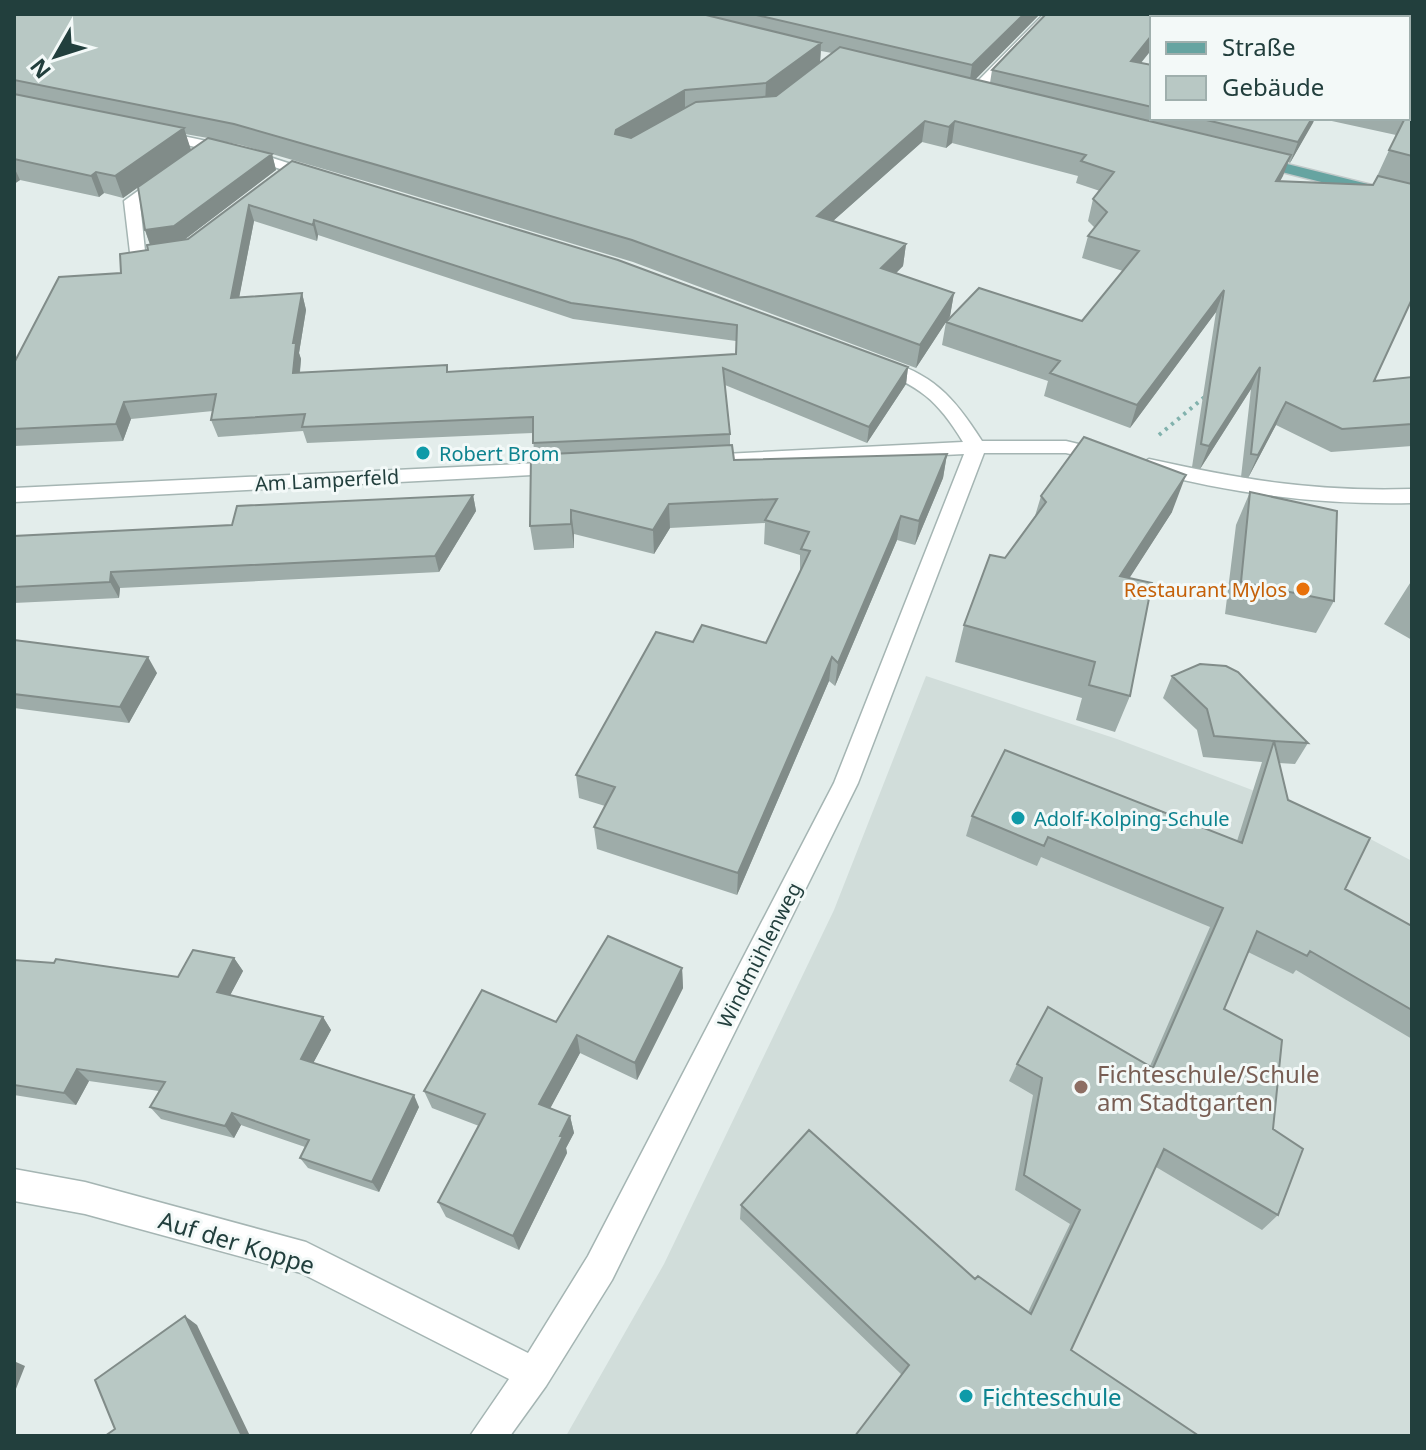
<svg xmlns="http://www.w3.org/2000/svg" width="1426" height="1450" font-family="'Noto Sans',sans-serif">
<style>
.built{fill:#d1ddda}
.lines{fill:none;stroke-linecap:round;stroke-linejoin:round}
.minor-casing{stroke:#a5b5b3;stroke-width:3}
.major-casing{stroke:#c1c9c9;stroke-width:3}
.path{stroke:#82b2ad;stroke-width:4;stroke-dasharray:3 5;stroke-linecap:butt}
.minor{fill:#fff;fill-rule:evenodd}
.major{fill:#66a4a1;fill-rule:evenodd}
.wall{fill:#9eaca9;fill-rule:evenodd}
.shaded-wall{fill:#818c89}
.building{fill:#b8c8c4;stroke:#818c89;stroke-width:2;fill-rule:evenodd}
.culture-dot{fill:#0f9aa8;stroke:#f3f9f8;stroke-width:3}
.food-dot{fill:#e8710a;stroke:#f3f9f8;stroke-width:3}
.education-dot{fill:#8d6e63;stroke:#f3f9f8;stroke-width:3}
.labels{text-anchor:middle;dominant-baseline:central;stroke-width:6;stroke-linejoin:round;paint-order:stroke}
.culture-label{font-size:20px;fill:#0d838f;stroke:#f3f9f8;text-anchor:start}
.street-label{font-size:20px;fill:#223f3d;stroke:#f3f9f8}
.food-label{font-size:20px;fill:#c56008;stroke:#f3f9f8;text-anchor:end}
.near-education-label{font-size:24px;fill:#785e54;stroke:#f3f9f8;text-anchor:start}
.near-street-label{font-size:24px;fill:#223f3d;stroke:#f3f9f8}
.near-culture-label{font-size:24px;fill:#0d838f;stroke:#f3f9f8;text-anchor:start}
</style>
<rect width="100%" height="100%" fill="#e3edeb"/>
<!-- built -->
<path class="built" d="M926,676L1117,739L1340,823L1412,861V1436H566L664,1264L834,910Z"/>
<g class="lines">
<defs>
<path id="minor" d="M1044,14H1057L979,96H969V90Z
M159,131L245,149L325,175L317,180L237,156L154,138L152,135Z
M160,175L173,178L140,203L145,251L163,248L171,253L163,258L131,261L124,201Z
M879,359C932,372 954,397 982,441H1066L1112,452L1115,456L1105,462L1066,453H984L858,783L612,1280L546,1386L510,1436H470L509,1379L301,1273L85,1214L14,1201V1169L85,1182L306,1242L528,1353L588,1256L834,783L964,454L704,467L694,461L704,455L963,442C937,399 919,386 873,368V360Z
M1149,459C1244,480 1314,492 1412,489V503C1317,505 1234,494 1142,470L1139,465Z
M563,462L570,463L573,468L570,473L14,502V488Z"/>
<path id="major" d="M1255,156L1412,195V205L1250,164V158Z"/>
</defs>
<!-- minor casing -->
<use href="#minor" class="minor-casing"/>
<!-- major casing -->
<use href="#major" class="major-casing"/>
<!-- path -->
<path class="path" d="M1159,435L1207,395"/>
<!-- minor -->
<use href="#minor" class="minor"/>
<!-- major -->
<use href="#major" class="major"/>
</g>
<!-- wall -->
<path class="wall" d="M14,14H1040L975,79L990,83L992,70L1046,14H1180L1177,18H1152V49L1141,63L1152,65V118H1315L1290,163L1288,162L1280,181L1373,185L1396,135L1318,118H1408V18L1277,17L1278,14H1412V299L1374,381L1412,377V446L1331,452L1276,425L1248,478L1241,477L1251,389L1200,469L1192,467L1216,312L1130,428L1044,396L1048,381L942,345L946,322L916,368L633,262L382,186L241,145L216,140L272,154L276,170L184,240L188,239L292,161L618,260L908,367L906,384L867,443L725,385L730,434V445H732L734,460L947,454L943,478L915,545L897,540L835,686L829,681L737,895L597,849L594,827L605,806L579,798L576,775L656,632L693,642L702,625L766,643L800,573V555L764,544L765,523L670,528L654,554L574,534V548L534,550L530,526L531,455L534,454L533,433L307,443L303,431L218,437L211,420L213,411L131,419L123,441L14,446V363L59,277L121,273L120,254L148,250L147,245H150L145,230L138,187L123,198L104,193L99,197L20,180L14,184ZM821,51L832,53L820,62ZM185,134L208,138L141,185L191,150ZM922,142L946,148L952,143L1078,176L1076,183L1100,191L1093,199L1088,221L1095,228L1088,236L1082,258L1123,271L1082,321L979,288L946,322L950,316L954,293L896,273L903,266L906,244L833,221ZM254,221L317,241L318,235L573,319L736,341V354L448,372L447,365L300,373L301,359L299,353L306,310L302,293L239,297Z
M1250,492L1334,601L1316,633L1225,614L1236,525Z
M473,495L476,511L439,572L120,588L119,598L14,603V536L232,525Z
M1041,496L1172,512L1129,578L1130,696L1115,732L1076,720L1082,698L955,662L964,625L1005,558L1035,516Z
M1412,580V640L1384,624Z
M14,640L157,673L129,723L14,708Z
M1172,676L1308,743L1295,764L1279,763L1288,800L1345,889L1412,926V1039L1296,970L1293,974L1248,952L1224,1009L1273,1129L1278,1215L1262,1230L1156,1167L1071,1350L902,1375L740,1219L741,1205L975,1279L1028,1312L1070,1224L1015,1190L1033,1095L1009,1081L1017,1064L1150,1066L1210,927L1041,857L1037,866L966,836L972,816L1237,841L1262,762L1203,757L1197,730L1163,698Z
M234,958L243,971L230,995L323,1017L331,1030L313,1063L419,1107L379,1192L308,1168L300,1158L305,1147L241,1125L234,1138L161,1119L150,1107L159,1091L89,1081L76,1105L14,1095V960L178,977Z
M682,968L683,988L637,1080L580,1053L550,1108L570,1116L574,1133L566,1148L567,1153L519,1250L446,1217L438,1202L479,1126L432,1108L424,1091L556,1022Z"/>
<!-- shaded-wall -->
<path class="shaded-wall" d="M1024,14H1040L969,86L972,65Z
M1169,14H1180L1177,18H1166Z
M1152,35V49L1126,81L1131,61Z
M821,43L820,63L765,104L766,83Z
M685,90V110L617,151L615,134L616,130Z
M1312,118H1315L1313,123L1290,163L1298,142Z
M925,121L922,142L815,237L817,216Z
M955,121L952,143L946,148L949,127Z
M184,128L191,150L123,198L115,176Z
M272,154L276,170L180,243L151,247L145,230Z
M1291,155L1283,176L1268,203L1276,181Z
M14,167L20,180L14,184Z
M96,172L104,193L99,197L91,176Z
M249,205L254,221L236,314L231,298Z
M314,220L318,235L317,241L313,225Z
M906,244L903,266L878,291L881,268Z
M1224,290L1216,312L1130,428L1137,405Z
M302,293L306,310L299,353L301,359L298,389L293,373V343Z
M954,293L950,316L916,368L920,345Z
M908,367L906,384L867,443L869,427Z
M1260,367L1251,389L1200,469L1209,446Z
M124,402L131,419L123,441L116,424Z
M1286,402L1276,425L1248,478L1258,455Z
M947,454L943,478L915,545L919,521Z
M1186,475L1172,512L1107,613L1120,576Z
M473,495L476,511L439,572L435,556Z
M669,504L670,528L654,554L653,530Z
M571,510L574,534V548L571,524Z
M901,516L897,540L835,686L838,663Z
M111,572L120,588L119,598L110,582Z
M148,657L157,673L129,723L120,707Z
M832,657L829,681L737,895L738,873Z
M234,958L243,971L225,1005L217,992Z
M682,968L683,988L637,1080L635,1063Z
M323,1017L331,1030L309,1071L301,1059Z
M577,1035L580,1053L544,1120L539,1104Z
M77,1069L89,1081L76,1105L64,1093Z
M414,1095L419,1107L379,1192L372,1182Z
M232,1113L241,1125L234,1138L225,1126Z
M570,1116L574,1133L566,1148L567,1153L519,1250L513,1236Z
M185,1316L197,1325L250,1436H242Z
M16,1362L25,1366L14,1394V1367Z"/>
<!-- building -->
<path class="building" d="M14,14H702L821,43L766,83L685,90L616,130L615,134L631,138L696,102L776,96L840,47L1291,155L1276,181L1373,185L1378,176L1412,184V299L1374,381L1412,377V424L1342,429L1286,402L1258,455L1251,454L1260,367L1209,446L1201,444L1224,290L1137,405L1050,373L1060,361L946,322L979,288L1082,321L1139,251L1088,236L1107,212L1093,199L1114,172L1081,161L1086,155L955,121L949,127L925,121L817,216L906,244L881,268L954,293L920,345L632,240L377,165L234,124L14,80Z
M752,14H1024L972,65Z
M1046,14H1169L1166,18H1152V35L1131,61L1152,65V107L992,70Z
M1336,14H1412V156L1389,150L1405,118H1408V111L1412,103H1408V18H1335Z
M14,94L184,128L115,176L96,172L91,176L14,159Z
M1198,118H1312L1298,142Z
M208,138L272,154L174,226L145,230L138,187Z
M292,161L618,260L908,367L869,427L723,368L730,434L533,443V417L302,427L305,414L211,420L216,394L124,402L116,424L14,429V363L59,277L121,273L120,254L148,250L147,245L188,239ZM249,205L313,225L314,220L571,303L737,325L736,354L447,372V365L293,373L296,343H293L302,293L231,298Z
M1084,437L1186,475L1120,576L1152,583L1130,696L1089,685L1095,662L964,625L990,555L1005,558L1046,502L1041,496Z
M732,445L734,460L947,454L919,521L901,516L838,663L832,657L738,873L594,827L615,787L576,775L656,632L693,642L702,625L766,643L810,551L801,549L809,532L765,520L777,499L669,504L653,530L571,510V524L530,526L531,455Z
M1250,492L1337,511L1334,601L1241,582Z
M473,495L435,556L111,572L110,582L14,587V536L232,525L237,506Z
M14,640L148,657L120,707L14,694Z
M1200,664L1226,666L1238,672L1308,743L1274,741L1288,800L1370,838L1345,889L1412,926V1010L1310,951L1307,956L1257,931L1224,1009L1282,1040L1273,1129L1303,1149L1278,1215L1164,1149L1071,1350L1199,1436H855L909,1365L741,1205L809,1130L975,1279L978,1276L1031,1314L1080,1210L1024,1175L1042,1078L1017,1064L1048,1007L1153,1068L1223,908L1048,837L1044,846L972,816L1005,750L1242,843L1274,741L1214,736L1207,709L1172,676Z
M608,936L682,968L635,1063L577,1035L539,1104L570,1116L560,1136H563L513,1236L438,1202L485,1114L424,1091L482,990L556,1022Z
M193,950L234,958L217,992L323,1017L301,1059L414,1095L372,1182L300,1158L309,1140L232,1113L225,1126L150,1107L165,1082L77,1069L64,1093L14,1085V960L54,963L56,959L178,977Z
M185,1316L242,1436H105L115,1429L95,1380Z"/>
<!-- markers -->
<g class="culture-dot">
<circle cx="423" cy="453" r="8"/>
<circle cx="1018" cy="818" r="8"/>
<circle cx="966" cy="1396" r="8"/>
</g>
<circle class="food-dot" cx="1303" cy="589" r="8"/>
<circle class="education-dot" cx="1081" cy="1087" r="8"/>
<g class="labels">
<!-- culture labels -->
<g class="culture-label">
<text x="439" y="453">Robert Brom</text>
<text x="1034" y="818">Adolf-Kolping-Schule</text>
</g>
<!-- street labels -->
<g class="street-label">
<text transform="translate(327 480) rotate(-3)">Am Lamperfeld</text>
<text transform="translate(759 955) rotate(-63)">Windmühlenweg</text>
</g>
<!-- food labels -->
<g class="food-label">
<text x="1287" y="589">Restaurant Mylos</text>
</g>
<!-- near-education labels -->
<g class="near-education-label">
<text x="1097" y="1073">Fichteschule/Schule<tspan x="1097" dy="28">am Stadtgarten</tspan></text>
</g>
<!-- near-street labels -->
<g class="near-street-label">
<text transform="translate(237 1242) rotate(17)">Auf der Koppe</text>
</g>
<!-- near-culture labels -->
<g class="near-culture-label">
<text x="982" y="1396">Fichteschule</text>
</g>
</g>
<!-- border -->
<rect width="1426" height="1450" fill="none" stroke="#223f3d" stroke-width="32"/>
<!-- legend -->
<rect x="1150" y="16" width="260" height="104" fill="#f3f9f8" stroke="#9fafad" stroke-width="2"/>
<rect x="1166" y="42" width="40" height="12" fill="#66a4a1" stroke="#9fafad" stroke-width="2"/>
<text x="1222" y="56" font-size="24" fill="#223f3d">Straße</text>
<rect x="1166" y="76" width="40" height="24" fill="#b8c8c4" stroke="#9fafad" stroke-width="2"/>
<text x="1222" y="96" font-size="24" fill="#223f3d">Gebäude</text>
<!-- north arrow -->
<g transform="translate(56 56) rotate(231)" stroke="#f3f9f8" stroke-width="6" paint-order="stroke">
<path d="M0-6L14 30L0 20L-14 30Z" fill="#223f3d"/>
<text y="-12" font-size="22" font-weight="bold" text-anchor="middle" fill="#223f3d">N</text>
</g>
</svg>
